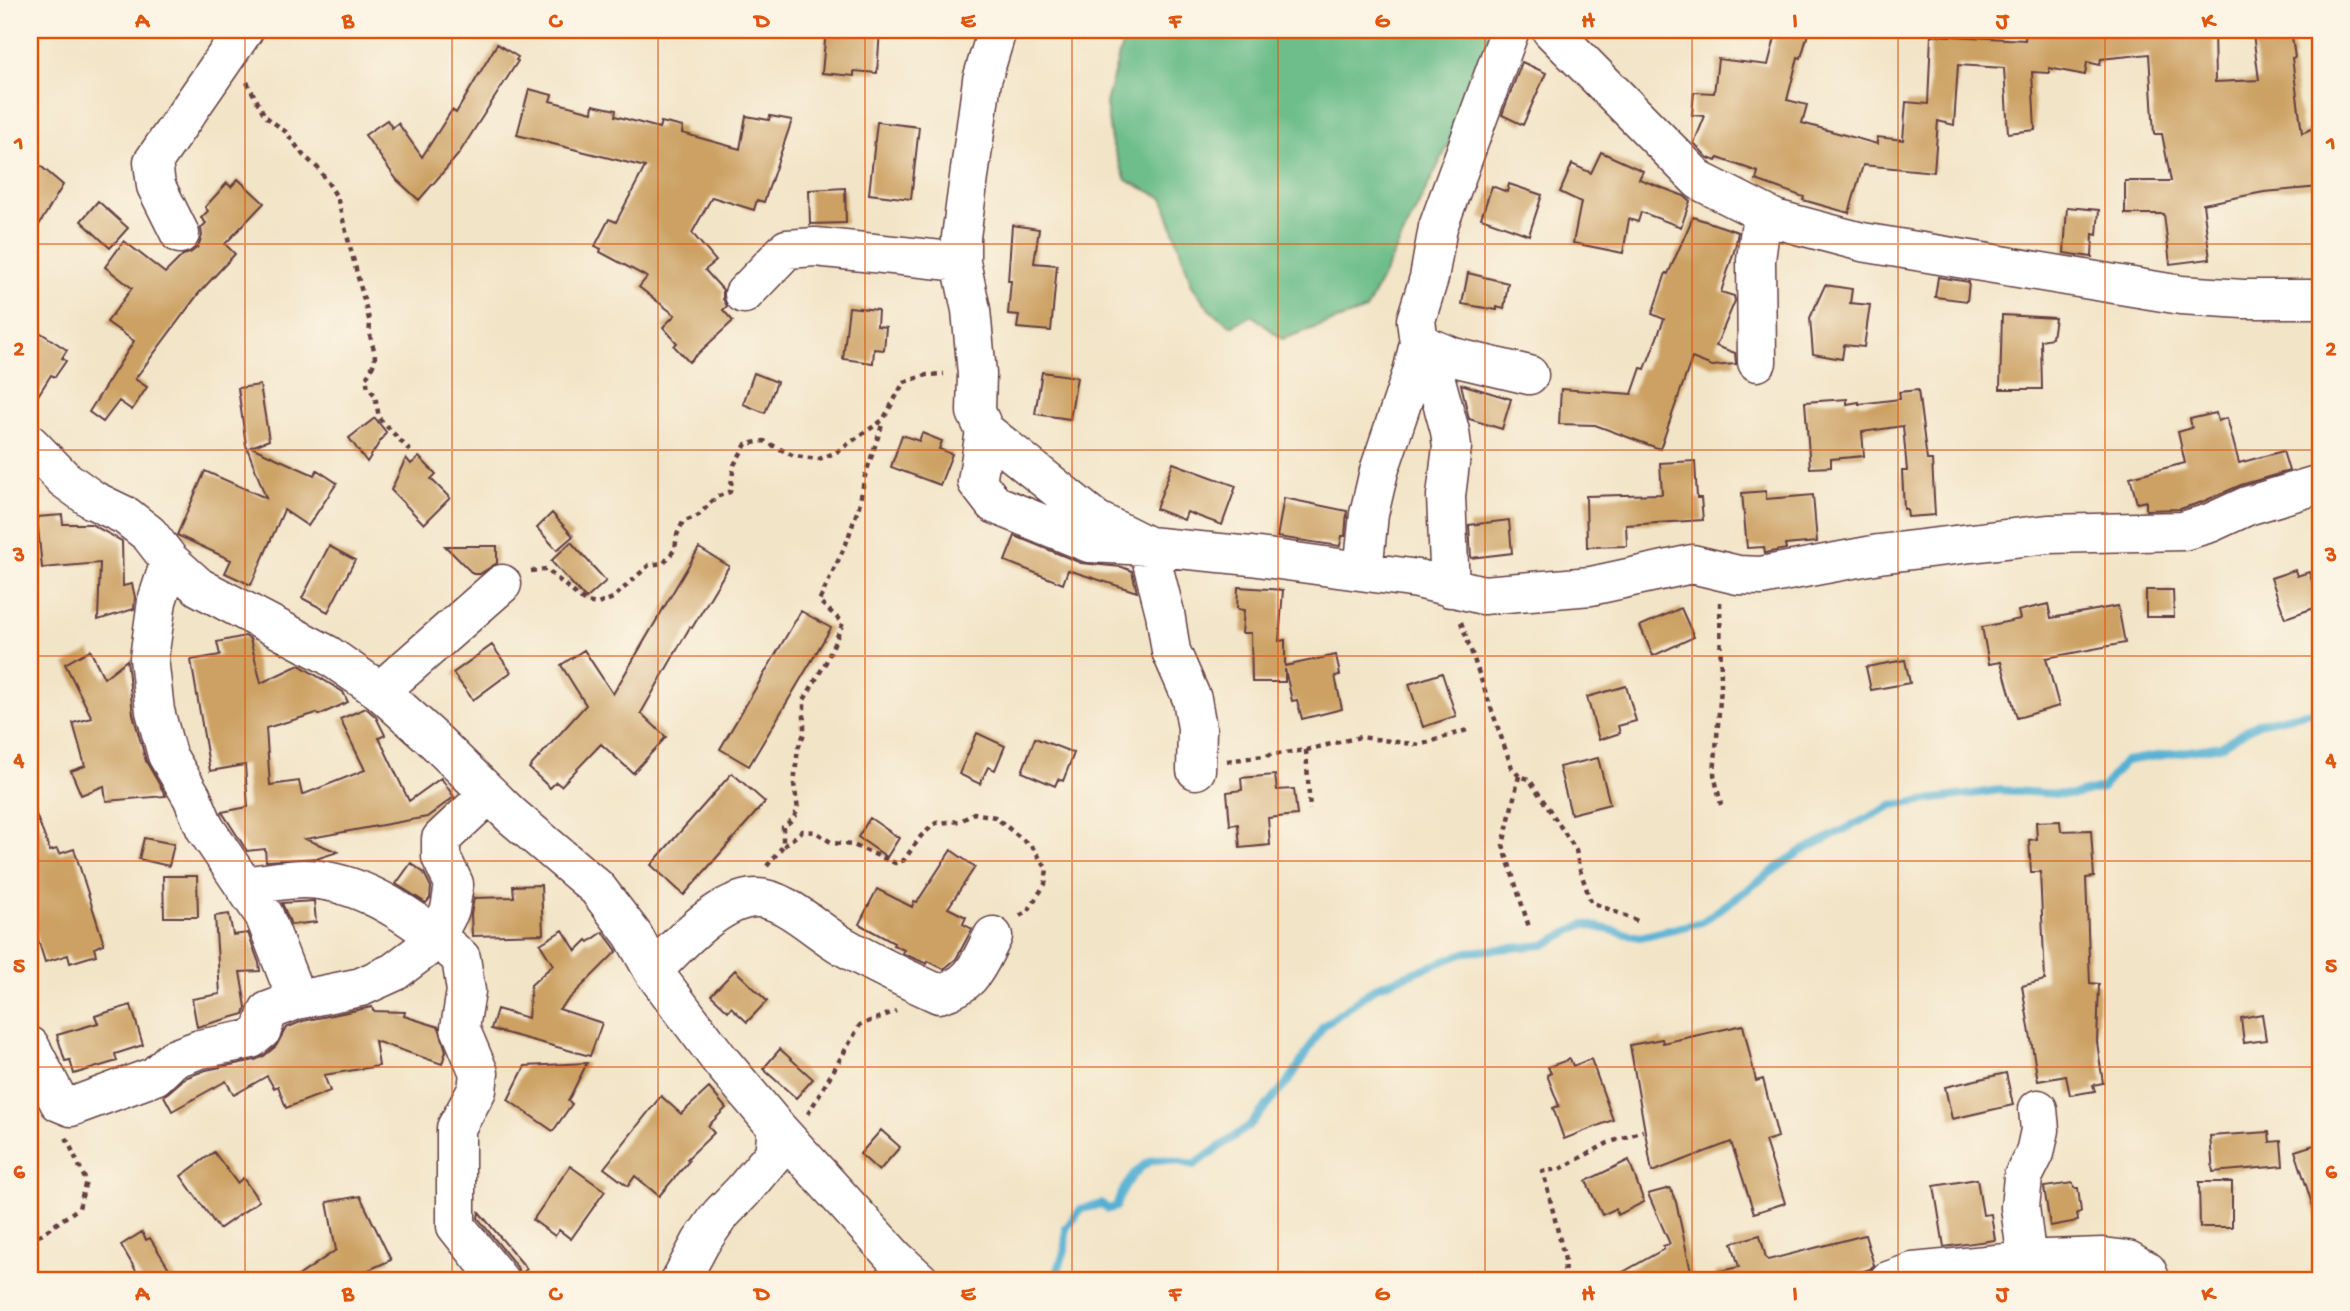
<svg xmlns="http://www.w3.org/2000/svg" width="2350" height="1311" font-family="'Gochi Hand',sans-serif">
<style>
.forest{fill:#6dbe8a;stroke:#5c6e5a;stroke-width:2}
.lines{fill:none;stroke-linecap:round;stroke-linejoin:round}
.stream{stroke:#55b0d3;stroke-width:8}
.building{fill:#cca164}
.minor-casing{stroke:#633d42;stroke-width:41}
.path{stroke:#633d42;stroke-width:4.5;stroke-dasharray:5 5;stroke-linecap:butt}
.minor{stroke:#fff;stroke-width:38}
.grid{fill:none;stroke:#e0560e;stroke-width:2;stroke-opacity:0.55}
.neatline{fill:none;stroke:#e0560e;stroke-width:2.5}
.grid-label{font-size:23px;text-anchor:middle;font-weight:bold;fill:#e0560e}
</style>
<rect width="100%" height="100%" fill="#fcf5e5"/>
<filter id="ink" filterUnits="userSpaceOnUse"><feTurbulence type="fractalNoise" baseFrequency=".0143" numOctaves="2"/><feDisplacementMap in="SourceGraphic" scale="14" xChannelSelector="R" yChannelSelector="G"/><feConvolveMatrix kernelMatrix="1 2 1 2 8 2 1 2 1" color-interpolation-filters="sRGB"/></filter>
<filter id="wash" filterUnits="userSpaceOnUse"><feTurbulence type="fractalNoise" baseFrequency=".00686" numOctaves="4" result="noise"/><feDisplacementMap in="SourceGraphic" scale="28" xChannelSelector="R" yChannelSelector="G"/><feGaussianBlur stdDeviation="1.57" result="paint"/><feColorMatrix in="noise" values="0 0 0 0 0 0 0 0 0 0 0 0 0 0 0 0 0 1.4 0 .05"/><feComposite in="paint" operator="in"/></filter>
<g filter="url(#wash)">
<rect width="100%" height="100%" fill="#f2e4c7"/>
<!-- forest -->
<path class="forest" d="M1136,30H1498L1474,93L1366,310L1282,339L1252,315L1231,326L1210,310L1192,285L1163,198L1126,180L1111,141L1106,103L1122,44Z"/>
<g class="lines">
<!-- stream -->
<path class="stream" d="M1054,1281L1065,1250L1066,1228L1081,1209L1102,1204L1108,1209L1116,1207C1120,1192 1138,1163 1155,1160C1168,1158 1182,1162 1194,1165L1249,1126L1291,1078L1323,1026L1376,987L1467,952L1544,945L1584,924L1640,937L1702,922L1798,853L1893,805L2000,790L2073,795L2102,788L2125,761L2221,746L2258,723L2320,710"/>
</g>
<g id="blocks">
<!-- building -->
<path class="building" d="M826,30H880L877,73L854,71V76L822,73Z
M1777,30H1809L1801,58L1798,57L1787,100L1807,105L1802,123L1877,144V137L1903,140L1906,102L1928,104L1931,35L2025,40L2026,30H2214L2215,82L2259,80L2253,34L2291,30L2295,57L2292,58L2302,133L2320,125V187L2264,192L2203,204L2210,259L2170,264L2164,214H2125V181H2171L2162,134H2154L2149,54L2101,59L2100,65L2087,62L2085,75L2049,68V73L2032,72L2035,130L2008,133L2004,68L1958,65L1954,125L1938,121L1934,172L1863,165L1849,213L1803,200L1804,197L1756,180L1758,172L1718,158L1716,161L1708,158L1694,143L1705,116L1692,115L1694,92L1714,93L1718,59L1768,65Z
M497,44L518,57L516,60L518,61L458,155L419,200L397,180L365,135L387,120L392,128L398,123L422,157L452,110L456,113Z
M1522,62L1546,73L1523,125L1502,115Z
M529,89L552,95L550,101L592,112L593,105L616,110L615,116L659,128L661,122L683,127L682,133L740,149L746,116L769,120L770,116L792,120L764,202L757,200L754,210L712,197L692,233L716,261L705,270L723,290V299L727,306L723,310L733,321L689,362L674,346L677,343L663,327L675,315L639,287L647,277L600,252L601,249L595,246L609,219L616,222L645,167L517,135Z
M877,122L919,127L911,199L869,194Z
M1601,152L1643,171L1639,179L1684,196L1690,201L1681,227L1641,212L1638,222L1629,219L1623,253L1573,243L1581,202L1560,192L1572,164L1591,173Z
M30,157L63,185L30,240Z
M238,179L264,203L225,244L235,254L199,293L135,379L147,387L132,410L119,401L103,422L89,412L134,341L107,322L132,288L105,267L124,241L165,273L183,255L190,253L198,247L202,236L201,228L206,223L201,218L208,211L205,207L227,183L231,187Z
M1509,184L1542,195L1529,235L1481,218L1492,186L1507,192Z
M845,188L846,223L810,224L809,190Z
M98,201L128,228L110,248L81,221Z
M2067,207L2099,210L2097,235L2093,234L2092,257L2064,253Z
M1693,217L1738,232L1735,248L1721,292L1734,296L1735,301L1716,346L1735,353L1736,364L1712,366L1692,358L1660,449L1595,425L1559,424L1561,389L1632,394L1641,368L1645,369L1664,319L1652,314L1666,273L1668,274Z
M1012,225L1039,229L1034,263L1057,265L1051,331L1017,328L1019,315L1008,314L1011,281H1008Z
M1468,273L1508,283L1504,309L1497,307V310L1462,304Z
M1938,277L1969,282L1967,301L1935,297Z
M1825,285L1852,289L1850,303L1870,305L1864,347L1844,345L1842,359L1813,354L1810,318Z
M849,307L878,310L877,326L886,327L884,350L874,349L873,363L843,359Z
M2002,315L2055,318L2052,338L2041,340L2042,389H2000Z
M38,331L67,350L62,358L66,361L55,377L51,375L30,408V343Z
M1042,372L1077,377L1070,419L1035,414Z
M754,373L777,382L765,413L743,404Z
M1461,384L1511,399L1502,429L1469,419Z
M260,385L269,440L251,447L314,475L317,470L337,483L308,526L284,510L251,585L225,573L231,560L177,535L205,471L266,498L246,445L238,388Z
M1918,390L1927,460H1932L1935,515L1908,517L1907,509H1904L1902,471H1907L1903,426L1862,432L1864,456L1831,459V467L1810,468L1805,402L1847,399V404L1859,402V404L1900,399L1899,392Z
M2216,413L2218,421L2227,418L2239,463L2283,451L2289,471L2241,485L2202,502L2180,509L2146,510V501L2137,503L2130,477L2185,463L2178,432L2192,428L2190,419Z
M375,418L386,432L367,462L349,438Z
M922,433L942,441L939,449L952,454L940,485L891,467L902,435L919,441Z
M419,457L436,474L431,479L450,498L424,524L391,490L406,458L411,464Z
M1695,461L1697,498H1701L1703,520L1626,525L1627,546L1587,547L1586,496L1662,494L1660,463Z
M1173,463L1236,486L1222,525L1187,512L1184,520L1156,509Z
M1766,491V499L1813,495L1817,542L1785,545L1786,549L1765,553L1764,547L1747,548L1742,493Z
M1284,498L1347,511L1345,536H1342L1340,546L1277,537Z
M552,513L573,536L557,550L537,528Z
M62,515L63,524H91L122,541L123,586L132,584L135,597L134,609L98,620L100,563L42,568L37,517Z
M1509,520L1512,553L1471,558L1469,525Z
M1015,536L1081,563L1122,567L1132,571L1137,592L1068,570L1063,584L1005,561Z
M571,542L606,581L586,599L551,561Z
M329,546L355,560L328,612L302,598Z
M445,546H497V563L480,574H473Z
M699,548L729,566L692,628L690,627L641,713L666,737L633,773L601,744L561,786L556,782L550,788L529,768L586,705L561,665L584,650L613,694Z
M2295,570L2297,576L2309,572L2320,606L2285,618L2271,578Z
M1238,587L1283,590L1279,641L1285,640V666L1336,655L1340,675L1335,676L1342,709L1302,719L1297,700L1292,701L1285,669V682H1252L1251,633H1242L1244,610L1237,609Z
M2146,590H2173L2174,617H2146Z
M2048,604L2051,618L2118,606L2125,643L2046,658L2059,706L2017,718L2001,662L1989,664L1982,627L2020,619L2018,611Z
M1681,608L1694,637L1653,656L1640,626Z
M801,611L831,628L749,766L720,749Z
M245,636L250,639L261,683L299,665L343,692L348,702L319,715L317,713L266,728L270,785L299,781L302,795L365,770L340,719L366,708L376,717L385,735L379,738L409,801L441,778L454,797L427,817L305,839L338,852L319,858L266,861L265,849L247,851L222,812L248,807L245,765L210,771L191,660L220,655L217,642Z
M492,645L511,672L473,700L453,673Z
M90,650L104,678L127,660L133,714L146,761L166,796L106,801L104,786L81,795L71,771L85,766L73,723L92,718L65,664Z
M1905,660L1910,683L1871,690L1866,667Z
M1442,673L1456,716L1423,727L1409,684Z
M1626,686L1636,721L1618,726L1620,733L1599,740L1587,697Z
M977,733L1005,746L995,770L988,767L980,784L959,774Z
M1035,738L1074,753L1063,781L1058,779L1055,786L1022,772Z
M1598,758L1610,804L1571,814L1559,767Z
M732,773L765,802L684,895L651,865Z
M1275,775L1277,790L1294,789L1297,815L1268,818L1270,845L1240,848L1238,824L1230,825L1227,792L1242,790L1241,778Z
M30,804H32L50,851L57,849L59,854L74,849L104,944L94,948L96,955L70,963L68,955L45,962L30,914Z
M870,818L899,838L887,857L858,837Z
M2060,821L2061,831L2091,830L2094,877L2086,878L2090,983L2099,984L2097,1042L2103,1083L2093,1085L2095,1091L2070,1095L2066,1076L2038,1081L2022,986L2045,980L2040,872H2031L2029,840L2037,839L2036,822Z
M144,838L174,844L169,866L139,859Z
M951,850L975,867L948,908L966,917L963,924L972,929L956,959L944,969L928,961L927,964L902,953L904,950L893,945L894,943L859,924L877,889L912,907L914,901L917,902Z
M411,863L424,873L431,887L430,898L426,903L396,884Z
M163,876H197L198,917H164Z
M541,885L543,934L472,936L471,914L474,898L514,897L513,886Z
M314,901L316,922L291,925L282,903Z
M229,914L233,935L248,933L259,963L260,971L240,972L246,1007L244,1014L197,1027L192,999L220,994L215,916Z
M563,930L576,951L587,940L589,942L603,932L617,951L559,1009L602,1023L590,1056L491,1029L497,1009L528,1018L531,985L553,965L540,944Z
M735,970L767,1001L747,1022L731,1007L728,1011L711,995Z
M131,1005L143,1045L115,1054L117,1061L74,1074L70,1060L65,1061L57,1035L98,1023L95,1016Z
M372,1007L373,1011L405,1012L404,1016L439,1027L446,1051L442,1064L375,1041L379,1066L324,1075L330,1091L286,1108L278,1086L274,1088L267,1076L234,1095L226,1081L172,1111L164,1096L185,1078L206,1070L255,1060L264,1056L276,1046L286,1028L303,1021Z
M2262,1014L2266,1040L2244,1043L2241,1018Z
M1743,1025L1756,1081L1763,1079L1778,1137L1765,1141L1785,1203L1754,1213L1731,1142L1652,1172L1630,1045L1662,1039L1663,1043Z
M780,1049L813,1079L796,1098L763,1069Z
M1570,1059L1573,1066L1591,1059L1613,1120L1564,1139L1553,1108L1559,1106L1547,1075L1551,1073L1548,1067Z
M587,1063L568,1101L572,1104L553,1131L508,1100L525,1066Z
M2006,1073L2013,1105L1952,1119L1945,1087Z
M709,1088L726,1108L708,1126L714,1133L687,1159L689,1161L659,1196L635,1176L628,1186L604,1168L661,1096L681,1114Z
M881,1130L900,1147L879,1171L860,1154Z
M2269,1132L2270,1142L2281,1141L2283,1166L2213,1172L2210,1136Z
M2320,1143V1215L2316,1216L2295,1151Z
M214,1152L237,1183L243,1178L259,1201L219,1229L181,1176Z
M1629,1160L1644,1202L1618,1215L1615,1209L1602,1215L1586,1181Z
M570,1166L605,1191L571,1239L559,1230L555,1236L533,1220Z
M1977,1179L1983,1215L1991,1214L1995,1240L1944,1247L1934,1186Z
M2199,1182H2232V1227H2200Z
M2073,1183L2074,1188H2078L2081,1212L2077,1213L2078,1221L2050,1226L2044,1187Z
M1670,1188L1676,1202L1693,1281H1607L1664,1249L1663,1246L1670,1244L1648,1194Z
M360,1196L391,1260L344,1281H291L336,1250L327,1202Z
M479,1212L527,1269L520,1275L517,1267L478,1218Z
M142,1232L146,1240L150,1238L177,1281H142L121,1245Z
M1760,1235L1766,1258L1768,1260L1865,1235L1874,1265L1870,1269L1842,1278V1281H1716L1715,1272L1739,1267L1732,1243Z"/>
</g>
</g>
<g filter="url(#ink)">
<use href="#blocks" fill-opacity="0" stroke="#633d42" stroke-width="2"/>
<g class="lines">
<defs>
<path id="minor" d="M997,30L982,80L961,237V262L971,310L977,374L976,412L985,431L1096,520L1148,546L1165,613L1171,651L1192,699L1197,728L1196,770
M1551,30L1700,181L1775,219L1862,242L2181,295L2243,299H2320
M180,234L156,186L153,162L244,30
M744,294L787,249L815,247L961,262
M1419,343L1434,373L1450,431L1452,447L1446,496L1450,588
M1419,343L1453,357L1529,375
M1757,362L1756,260L1760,229L1775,219
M985,431L977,482L994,504L1089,543L1148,546L1251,556L1418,579L1483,595L1591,586L1692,564L1738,575L1761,576L1879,554L2048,534L2183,531L2210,523L2247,506L2320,484
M30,444L64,479L93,500L126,516L149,534L170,561L199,587L328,655L380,691L431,737L512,816L597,888L633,935L653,971L720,1060L777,1128L774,1154L743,1191L720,1215L701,1242L680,1281
M170,561L157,601L149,658L155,711L167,755L192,797L205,828L264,915L297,1000
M1363,571L1369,514L1379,471L1412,373L1419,343L1416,320L1429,278L1438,227L1510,30
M380,691L502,584
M245,886C272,882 299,876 326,881C377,890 423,925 461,958L466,991L460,1028L479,1073L477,1090L456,1128V1226L500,1281
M653,971C677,946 719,899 756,898C784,897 819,933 843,946C874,964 906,979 939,994C974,984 977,966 993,936
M30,1046L59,1102L71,1107L155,1076L173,1059L200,1049L251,1039L262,1030L268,1011L297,1000L361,987L394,972L426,948L436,937L450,910L454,884L441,857V839L489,794
M777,1128L895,1258L920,1281
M2027,1261L2020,1207L2023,1177L2035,1153L2040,1130L2038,1109
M1888,1281L1913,1272L2047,1259L2103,1257L2128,1260L2147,1271L2151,1281"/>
</defs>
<!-- minor casing -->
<use href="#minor" class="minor-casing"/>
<!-- path -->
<path class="path" d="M247,82L265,116L286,132L303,155L319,169L337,197L370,323C367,348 385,352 366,377L368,388L375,395L379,418L413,454
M531,571L546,569L585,602L598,604L613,598L649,565L664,563L675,549L677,535L683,522L699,515L716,497L730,492L734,465L746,444L764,441L794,456L819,459L835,453L883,420L904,382L927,375L944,374
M1720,602L1721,687L1714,774L1721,805
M1461,622L1512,768L1519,776L1529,779L1576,850L1579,867L1591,902L1640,922
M1306,750L1310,810
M1227,761L1306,750L1360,737L1420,745L1470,729
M1519,776L1503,845L1529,927
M784,846L802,831L816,832L832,843L853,845L895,863L904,860L921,836L936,823L961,821L974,813L995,817L1033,848L1047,869L1045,884L1028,911L1016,918
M767,866L783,846V827L793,819L798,809L794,784L798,748L804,734V700L826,662L843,623L819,601L846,544L859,506L865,476L883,422
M808,1114L860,1025L896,1011
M30,1242L79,1208L86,1181L66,1137
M1564,1281L1565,1260L1543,1171L1560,1169L1608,1143L1643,1131"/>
<!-- minor -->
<use href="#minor" class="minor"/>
</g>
</g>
<!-- grid -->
<path class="grid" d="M245,30V1281M452,30V1281M658,30V1281M865,30V1281M1072,30V1281M1278,30V1281M1485,30V1281M1692,30V1281M1898,30V1281M2105,30V1281M30,244H2320M30,450H2320M30,656H2320M30,861H2320M30,1067H2320"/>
<!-- margin -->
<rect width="2350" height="1311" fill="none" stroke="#fcf5e5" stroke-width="77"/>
<rect x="38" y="38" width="2274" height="1234" class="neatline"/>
<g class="grid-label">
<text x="142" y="27">A</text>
<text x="348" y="27">B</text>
<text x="555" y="27">C</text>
<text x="762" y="27">D</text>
<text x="968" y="27">E</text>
<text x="1175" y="27">F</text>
<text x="1382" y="27">G</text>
<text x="1588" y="27">H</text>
<text x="1795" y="27">I</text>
<text x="2002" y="27">J</text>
<text x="2208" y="27">K</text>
<text x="19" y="149">1</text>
<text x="2331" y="149">1</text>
<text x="19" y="355">2</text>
<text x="2331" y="355">2</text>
<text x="19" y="561">3</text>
<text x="2331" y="561">3</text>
<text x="19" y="766">4</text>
<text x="2331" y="766">4</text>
<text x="19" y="972">5</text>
<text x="2331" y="972">5</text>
<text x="19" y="1178">6</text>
<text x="2331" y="1178">6</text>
<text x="142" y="1300">A</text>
<text x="348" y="1300">B</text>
<text x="555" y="1300">C</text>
<text x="762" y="1300">D</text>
<text x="968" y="1300">E</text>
<text x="1175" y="1300">F</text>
<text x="1382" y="1300">G</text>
<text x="1588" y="1300">H</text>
<text x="1795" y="1300">I</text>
<text x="2002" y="1300">J</text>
<text x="2208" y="1300">K</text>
</g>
</svg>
